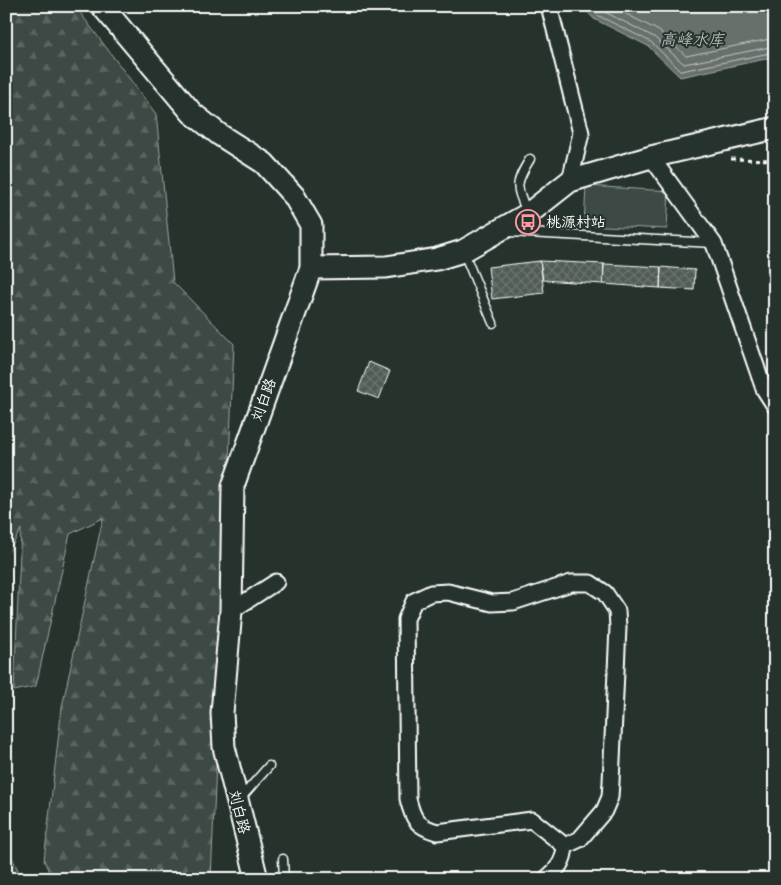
<svg xmlns="http://www.w3.org/2000/svg" width="781" height="885" font-family="'Architects Daughter','LXGW WenKai TC',sans-serif">
<style>
.green{fill:#3e4944;stroke:#9ea4a2}
.forest{fill:url(#forest-firs);stroke:#9ea4a2}
.water{fill:#67706c;stroke:#a4a9a7}
.lines{fill:none;stroke-linecap:round;stroke-linejoin:round}
.shore{stroke:#c2c6c4;stroke-width:1}
.building{fill:url(#building-cross-hatch);stroke:#fff}
.lane-casing{stroke:#fff;stroke-width:11}
.street-casing{stroke:#fff;stroke-width:19}
.secondary-casing{stroke:#fff;stroke-width:25}
.path{stroke:#fff;stroke-width:3;stroke-dasharray:4 4;stroke-linecap:butt}
.lane{stroke:#26332d;stroke-width:8}
.street{stroke:#26332d;stroke-width:15}
.secondary{stroke:#26332d;stroke-width:21}
.labels{text-anchor:middle;dominant-baseline:central;stroke-width:4;stroke-linejoin:round;paint-order:stroke}
.poi-label{font-size:15px;fill:#fff;stroke:#26332d;text-anchor:start}
.street-label{font-size:15px;fill:#fff;stroke:#26332d}
.water-label{font-size:16px;font-style:italic;fill:#b3b8b6;stroke:#26332d}
</style>
<defs>
<pattern id="forest-firs" width="22" height="20" patternUnits="userSpaceOnUse" patternTransform="scale(1.25)"><rect width="22" height="20" fill="#3e4944"/><path d="M5 1l3.5 6h-7zM16 11l3.5 6h-7z" fill="#5b6460"/></pattern>
<pattern id="building-cross-hatch" width="8" height="8" patternUnits="userSpaceOnUse" patternTransform="scale(1.25)"><rect width="8" height="8" fill="#515c57"/><path d="M0 0l8 8M0 8l8-8" fill="none" stroke="#6b7470"/></pattern>
</defs>
<rect width="100%" height="100%" fill="#26332d"/>
<filter id="ink" filterUnits="userSpaceOnUse"><feTurbulence type="fractalNoise" baseFrequency=".02" numOctaves="2"/><feDisplacementMap in="SourceGraphic" scale="10" xChannelSelector="R" yChannelSelector="G"/><feConvolveMatrix kernelMatrix="1 2 1 2 8 2 1 2 1" color-interpolation-filters="sRGB"/></filter>
<g filter="url(#ink)">
<!-- green -->
<path class="green" d="M586,186L669,191L667,229L584,225Z"/>
<!-- forest -->
<path class="forest" d="M6,6H75L156,114L173,282L234,344L211,879H52L44,860L62,707L103,518L70,534L36,686L14,691L21,529L6,557Z
M6,844L22,879H6Z"/>
<!-- water -->
<path class="water" d="M582,6H775V57L680,77L648,46L594,19Z"/>
<g class="lines">
<!-- shore -->
<path class="shore" d="M589,6L597,15L651,42L681,71L775,52
M598,6L601,10L654,37L684,64L775,46
M611,6L659,31L686,56L775,38"/>
</g>
<!-- building -->
<path class="building" d="M540,261L604,264L603,284L543,280Z
M540,261L544,293L492,299L488,267Z
M604,264L661,267L660,288L603,284Z
M661,267L695,270L694,290L660,288Z
M369,362L390,371L379,399L358,391Z"/>
<g class="lines">
<defs>
<path id="lane" d="M527,212C516,186 514,185 530,159
M509,232L713,243
M464,253L493,323
M239,800L269,766
M283,859L284,879"/>
<path id="street" d="M549,6L581,133L570,181
M651,157L714,244L764,389L775,406
M571,583H590L605,593L617,611L618,627L611,782L610,797L604,811L580,839L565,846L532,820L437,832C416,826 413,819 408,799L406,619L414,601L431,593L448,592L492,603L513,602Z
M231,611L276,582
M546,879C558,869 564,862 565,846"/>
<path id="secondary" d="M102,6L192,113L220,135L264,163L294,196L311,225V268L233,486L231,611L222,713L224,747L257,879
M311,268L386,267L437,259L463,251L528,214L570,181L651,157L775,128"/>
</defs>
<!-- lane casing -->
<use href="#lane" class="lane-casing"/>
<!-- street casing -->
<use href="#street" class="street-casing"/>
<!-- secondary casing -->
<use href="#secondary" class="secondary-casing"/>
<!-- path -->
<path class="path" d="M731,159L775,160"/>
<!-- lane -->
<use href="#lane" class="lane"/>
<!-- street -->
<use href="#street" class="street"/>
<!-- secondary -->
<use href="#secondary" class="secondary"/>
</g>
</g>
<!-- icons -->
<defs>
<symbol id="bus-ring" viewBox="-11 -11 22 22"><circle r="9.5" fill="#26332d" stroke="#ff9aa2" stroke-width="1.5"/><path d="M-5-6H5V4H4V6H2V4H-2V6H-4V4H-5ZM-3.5-4V0h7V-4ZM-3.5 1.2v1.5H-2V1.2ZM2 1.2v1.5H3.5V1.2Z" fill="#ff9aa2"/></symbol>
</defs>
<g fill-rule="evenodd">
<use href="#bus-ring" x="514" y="208" width="28" height="28"/>
</g>
<g class="labels">
<!-- poi labels -->
<g class="poi-label">
<text x="546" y="222">桃源村站</text>
</g>
<!-- street labels -->
<g class="street-label">
<text transform="translate(264 400) rotate(-70)">刘白路</text>
<text transform="translate(239 812) rotate(76)">刘白路</text>
</g>
<!-- water labels -->
<g class="water-label">
<text x="692" y="40">高峰水库</text>
</g>
</g>
<!-- margin -->
<rect width="781" height="885" fill="none" stroke="#26332d" stroke-width="25"/>
<rect x="12" y="12" width="756" height="860" fill="none" stroke="#fff" stroke-width="2" filter="url(#ink)"/>
</svg>
